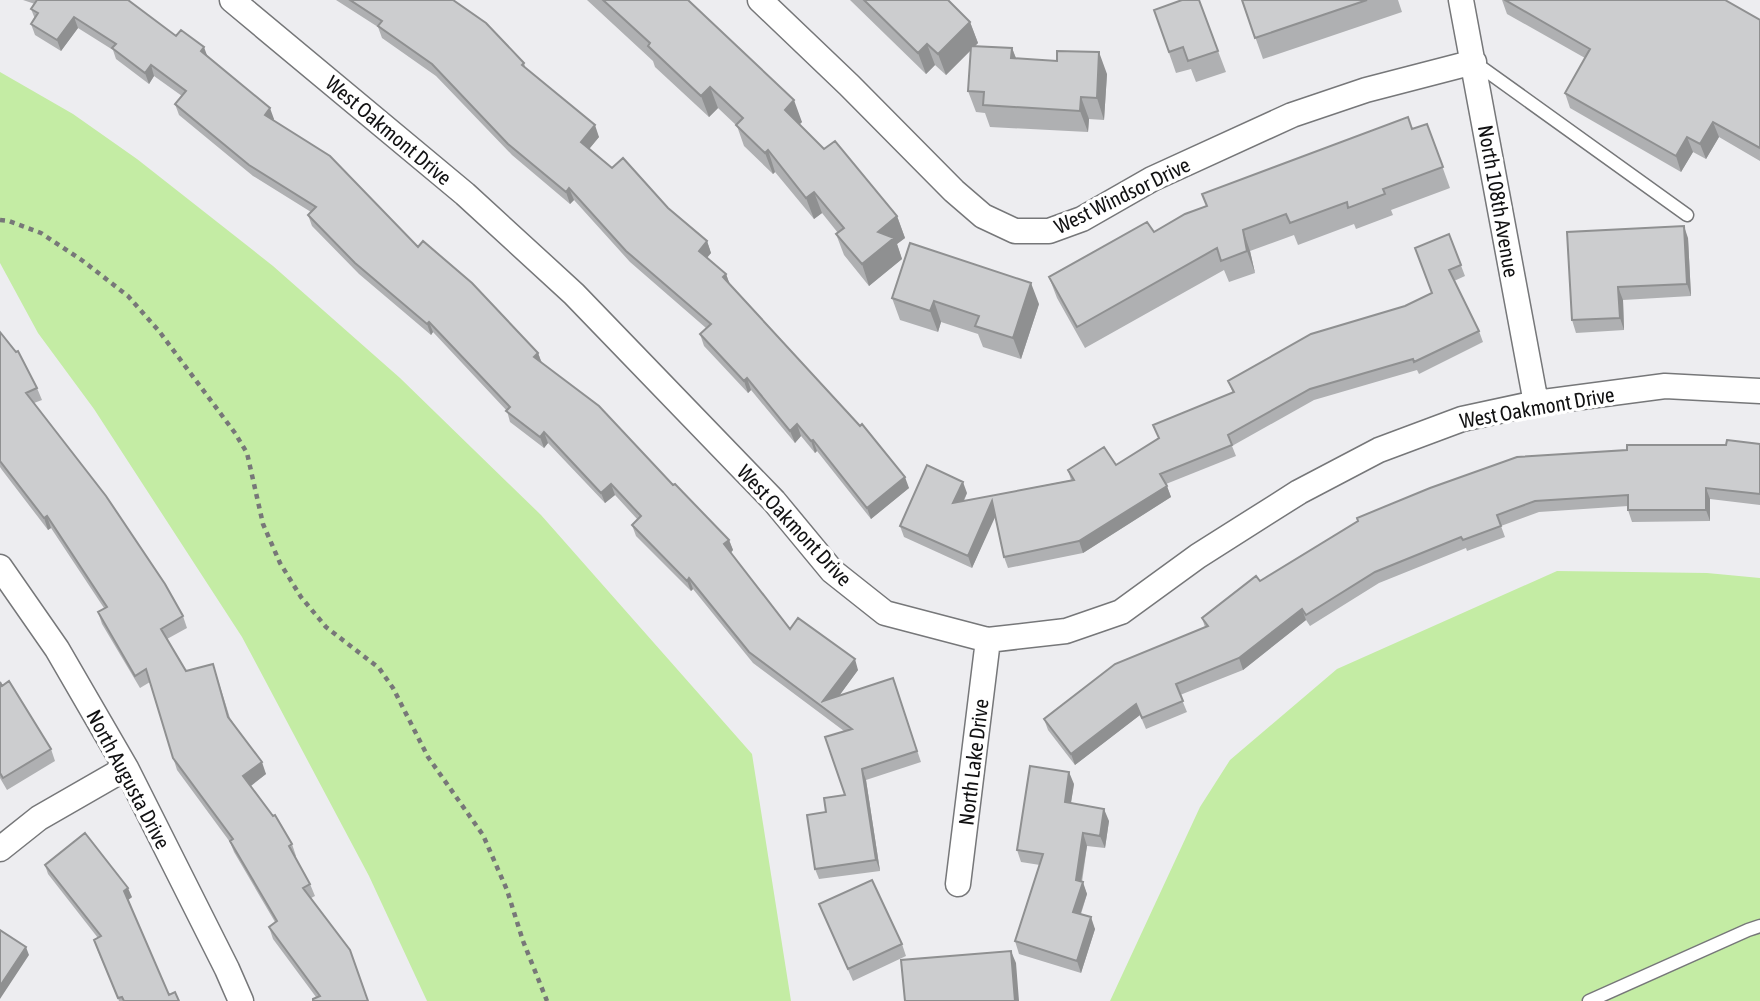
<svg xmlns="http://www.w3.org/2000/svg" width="1760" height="1001" font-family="'Asap Condensed',sans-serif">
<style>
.green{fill:#c4eca4}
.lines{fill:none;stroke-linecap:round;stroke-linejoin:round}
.lane-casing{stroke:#767779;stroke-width:15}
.street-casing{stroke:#767779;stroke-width:27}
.path{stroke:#777778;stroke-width:4.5;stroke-dasharray:5 5;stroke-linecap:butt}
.lane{stroke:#fff;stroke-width:12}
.street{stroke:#fff;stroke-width:24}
.wall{fill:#afb0b2}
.shaded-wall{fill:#8f9091}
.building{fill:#cccdcf;stroke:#8f9091;stroke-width:2}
.labels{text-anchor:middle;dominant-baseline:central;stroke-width:7;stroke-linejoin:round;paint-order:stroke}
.street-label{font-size:21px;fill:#111112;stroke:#fff}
</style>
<rect width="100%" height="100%" fill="#ededf0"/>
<!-- green -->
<path class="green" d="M0,72L73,114L137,159L273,266L400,378L541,515L752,754L791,1001H427L369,876L242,637L94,409L38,333L0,263Z
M1557,571L1707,573L1760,578V1001H1110L1200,807L1230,760L1337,669Z"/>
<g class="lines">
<defs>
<path id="lane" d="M1474,62L1687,215
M1589,1001L1748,930L1760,926"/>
<path id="street" d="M232,0L465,194L574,294L774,501L832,571L885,613L988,640L1066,631L1121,612L1198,556L1299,492L1379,450L1462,419L1536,403L1665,386L1760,391
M760,0L849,85L954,191L983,216L1015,231H1049L1082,219L1152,179L1292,115L1366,90L1474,62
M1461,0L1536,403
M0,567L57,649L126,768L227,969L241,1001
M0,849L39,818L126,768
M958,884L988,640"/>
</defs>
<!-- lane casing -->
<use href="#lane" class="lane-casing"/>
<!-- street casing -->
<use href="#street" class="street-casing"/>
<!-- path -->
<path class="path" d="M0,220L9,221L41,233L83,261L128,296L159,331L235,433L247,453L263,524L280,563L301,597L326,627L379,668L393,688L428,757L483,835L507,890L523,941L547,1001"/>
<!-- lane -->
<use href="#lane" class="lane"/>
<!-- street -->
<use href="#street" class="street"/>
</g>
<!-- wall -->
<path class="wall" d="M23,0H128L176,36L208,57L274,119V120L538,353L542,363L673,485L729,540L733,550L731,553L790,629L858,670L839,696L893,678L921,762L866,780L880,871L819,879L815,869L826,812L845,795L844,731L753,663L693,589L691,591L636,536L632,525L638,520L615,495L605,503L548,443L544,448L510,422L507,411L433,332L431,335L359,274L312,226L308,215L311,212L253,176L179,115L175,104L182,96L154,76L149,84L116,59L113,50L78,28L61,51L35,35L31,24L35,19L31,9L35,4Z
M336,0H453L524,63L526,69L599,137L589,149L612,168L668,208L707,241L711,253L707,258L726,274L730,285L909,488L871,519L817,451L815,453L801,436L795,443L751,390L748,393L704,346L700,334L706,328L630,262L574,200L570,204L512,155L436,76L382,38L378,27Z
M587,0H688L802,122L799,124L824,149L897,216L905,238L897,244L902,259L869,286L844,255L836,234L838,233L822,213L814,219L775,172L773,174L744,146L737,126L718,108L709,117L655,67L653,61Z
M850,0H948L970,22L978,43L975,46L1012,48L1016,58L1107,74L1104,120L1089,119L1088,132L990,127L985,113L976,112L968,91L971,50L946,75L935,65L926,74Z
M1242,0H1398L1402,12L1263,59Z
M1502,0H1725L1760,20V161L1719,137L1706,159L1693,152L1681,172L1570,108L1565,93L1585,58L1507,14Z
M1154,10L1218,51L1226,72L1196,82L1191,69L1176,73Z
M1427,124L1450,188L1391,210L1393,215L1356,229L1354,224L1298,245L1294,235L1250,251L1255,273L1229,282L1224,270L1085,348L1057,298L1049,277L1154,232Z
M1449,234L1465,276L1454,281L1479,331L1483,342L1419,374L1417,370L1314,400L1232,446L1236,456L1166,484L1171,497L1083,553L1008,568L1004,557L995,515L972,568L904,537L900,526L967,493L964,501L1071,480L1068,470L1116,465L1233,393L1228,381L1405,306L1432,293Z
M1688,238L1691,296L1623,300L1624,330L1576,333L1572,320Z
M892,298L1039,304L1021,359L983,347L978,334L941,322L938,332L900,320Z
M0,332L37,388L42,400L34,403L183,616L187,628L167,639L186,671L213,664L230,718L266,774L251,786L292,844L296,856L295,857L310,884L315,896L311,898L368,1001L316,997L273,939L269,927L275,922L234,852L230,842L177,770L150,682L140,688L102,624L98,612L104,608L51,528L48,530L2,470L0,467Z
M1760,444V505L1710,499V521L1632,522L1628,510V506L1539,512L1501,526L1505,537L1467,551L1466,548L1379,583L1310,626L1306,620L1243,670L1180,695L1187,712L1146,729L1140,715L1075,765L1048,730L1044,719L1205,627L1202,618L1260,581L1726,445Z
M0,682L51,749L55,761L7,790L0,778Z
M1074,784L1071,803L1109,821L1105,848L1087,846L1082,882L1087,894L1081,914L1095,929L1081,973L1019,954L1015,941L1040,865L1021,862L1017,850Z
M45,865L132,897L128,900L169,995L179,1001H119L97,949L98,938L48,874Z
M819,904L902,944L906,956L853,981Z"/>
<!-- shaded-wall -->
<path class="shaded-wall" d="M74,17L78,28L61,51L57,40Z
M970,22L978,43L946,75L938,54Z
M927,44L935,65L926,74L918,53Z
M204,47L208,58L201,51Z
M1012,48L1020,69L1011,58Z
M1099,52L1107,74L1104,120L1097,98Z
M151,65L154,76L149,84L145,73Z
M710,87L718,108L709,117L701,96Z
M1081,97L1089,119L1088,132L1080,111Z
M794,100L802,122L793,131L785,110Z
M270,108L274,119L269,125L265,115Z
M1713,122L1719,137L1706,159L1700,144Z
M595,125L599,137L585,154L581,142Z
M1687,137L1693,152L1681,172L1676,156Z
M768,150L775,172L773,174L765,153Z
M569,188L574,200L570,204L566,192Z
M814,192L822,213L814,219L806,198Z
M897,216L905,238L897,244L902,259L869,286L862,264L878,232Z
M1684,226L1688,238L1691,296L1687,284Z
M1243,230L1250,251L1255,273L1247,251Z
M707,241L711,253L703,262L699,251Z
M726,274L730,285L723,277Z
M1031,283L1039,304L1021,359L1013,338Z
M1618,287L1623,300L1624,330L1620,318Z
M934,301L941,322L938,332L930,311Z
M429,322L433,332L431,335L427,324Z
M538,353L542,364L534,357Z
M747,378L751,390L748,393L744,381Z
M797,424L801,436L795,443L790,431Z
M544,432L548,443L544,448L540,437Z
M813,440L817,451L815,453L811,441Z
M905,477L909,488L871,519L867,508Z
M963,482L967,493L957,514L953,503Z
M611,484L615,495L605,503L601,493Z
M1167,486L1171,497L1083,553L1079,541Z
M1706,488L1710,499V521L1706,510Z
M992,501L997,513L972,568L968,556Z
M47,516L51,528L48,530L44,518Z
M729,540L733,550L728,555L724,544Z
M689,578L693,589L691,591L687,581Z
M1302,609L1306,620L1243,670L1239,658Z
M855,659L858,670L828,711L823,701Z
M1136,704L1140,715L1075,765L1071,754Z
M262,762L266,774L248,788L243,776Z
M862,769L866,780L880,871L876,860Z
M1069,772L1074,784L1069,814L1065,802Z
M1104,809L1109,821L1105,848L1100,836Z
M1083,833L1087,846L1080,888L1083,882L1087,894L1077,924L1073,912L1076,880Z
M128,888L132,897L128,900L124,891Z
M1091,917L1095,929L1081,973L1077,961Z
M26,947L29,955L0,999V986Z
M1011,951L1016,963L1019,1001H1015Z"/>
<!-- building -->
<path class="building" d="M37,0H128L176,36L181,30L204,47L201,51L270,108L265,115L330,156L418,247L423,241L472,283L538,353L534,357L599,406L673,485L675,484L729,540L724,544L790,629L798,618L855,659L823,701L893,678L917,751L862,769L876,860L815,869L807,815L826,812L824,798L845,795L825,737L852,729L749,652L689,578L687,581L632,525L641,516L611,484L601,493L544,432L540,437L506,411L510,407L429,322L427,324L355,263L308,215L316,207L249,165L175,104L186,91L151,65L145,73L112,48L116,44L74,17L57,40L31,24L38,13L31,9Z
M350,0H453L486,23L524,63L522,65L595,125L581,142L612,168L623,158L668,208L707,241L699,251L726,274L723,277L860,426L862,424L905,477L867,508L813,440L811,441L797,424L790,431L747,378L744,381L700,334L711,324L626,251L569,188L566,192L508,144L432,64L378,26L382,21Z
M603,0H688L794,100L785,110L824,149L835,141L897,216L878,232L894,238L862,264L836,234L844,228L814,192L806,198L768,150L765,153L736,125L743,118L710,87L701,96L648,46L650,43Z
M864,0H948L970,22L938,54L927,44L918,53Z
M1182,0H1199L1218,51L1188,61L1183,47L1169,52L1154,10Z
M1242,0H1367L1255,38Z
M1505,0H1725L1760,20V148L1713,122L1700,144L1687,137L1676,156L1565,93L1590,49Z
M971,46L1012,48L1011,58L1057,61V51L1099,52L1097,98L1081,97L1080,111L983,105L984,92L968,91Z
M1408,117L1412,129L1427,124L1443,167L1383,189L1385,194L1348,208L1347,202L1290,223L1286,214L1243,230L1247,251L1221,261L1217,248L1077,327L1049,277L1147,222L1154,232L1185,214L1207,206L1202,194Z
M1684,226L1687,284L1618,287L1620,318L1572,320L1567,232Z
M1449,234L1461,265L1449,270L1479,331L1414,362L1413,359L1310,389L1228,435L1232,445L1160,474L1167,486L1079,541L1004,557L992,501L968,556L900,526L927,465L963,482L953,503L1074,480L1068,470L1104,447L1116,465L1159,438L1153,425L1234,392L1228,381L1311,334L1405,306L1432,293L1415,248Z
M910,243L1031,283L1013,338L975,326L979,316L934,301L930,311L892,298Z
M0,332L16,352L18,351L37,388L26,393L106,496L165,584L183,616L161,629L186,671L213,664L228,717L262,762L243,776L273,816L275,815L292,844L289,846L310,884L303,888L350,950L368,1001H313V999L320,996L269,927L277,921L230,841L233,839L173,758L146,669L135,676L98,612L107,607L47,516L44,518L0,461Z
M1727,440L1760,444V494L1706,488V510H1628V495L1535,501L1497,515L1501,526L1463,540L1461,537L1375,572L1306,615L1302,609L1239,658L1176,684L1183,701L1142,718L1136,704L1071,754L1044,719L1115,664L1208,626L1202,618L1256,576L1260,581L1358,521L1357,518L1430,488L1517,457L1627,450V445H1726Z
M9,681L51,749L3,778L0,773V682L2,686Z
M1030,766L1069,772L1065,802L1104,809L1100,836L1083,833L1076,880L1083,882L1073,912L1091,917L1077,961L1015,941L1043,854L1017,850Z
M85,833L128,888L124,891L169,995L175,992L179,1001H124L122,997L118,998L94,940L101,936L45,865Z
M872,880L902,944L848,969L819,904Z
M0,930L26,947L0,986Z
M1011,951L1015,1001H905L901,960Z"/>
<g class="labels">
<!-- street labels -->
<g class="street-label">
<text transform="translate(389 130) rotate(40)">West Oakmont Drive</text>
<text transform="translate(1122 195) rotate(-26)">West Windsor Drive</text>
<text transform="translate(1499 201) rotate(80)">North 108th Avenue</text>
<text transform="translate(1537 407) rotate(-10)">West Oakmont Drive</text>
<text transform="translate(795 525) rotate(47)">West Oakmont Drive</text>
<text transform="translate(973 762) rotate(-83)">North Lake Drive</text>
<text transform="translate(129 779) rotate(62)">North Augusta Drive</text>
</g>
</g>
</svg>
